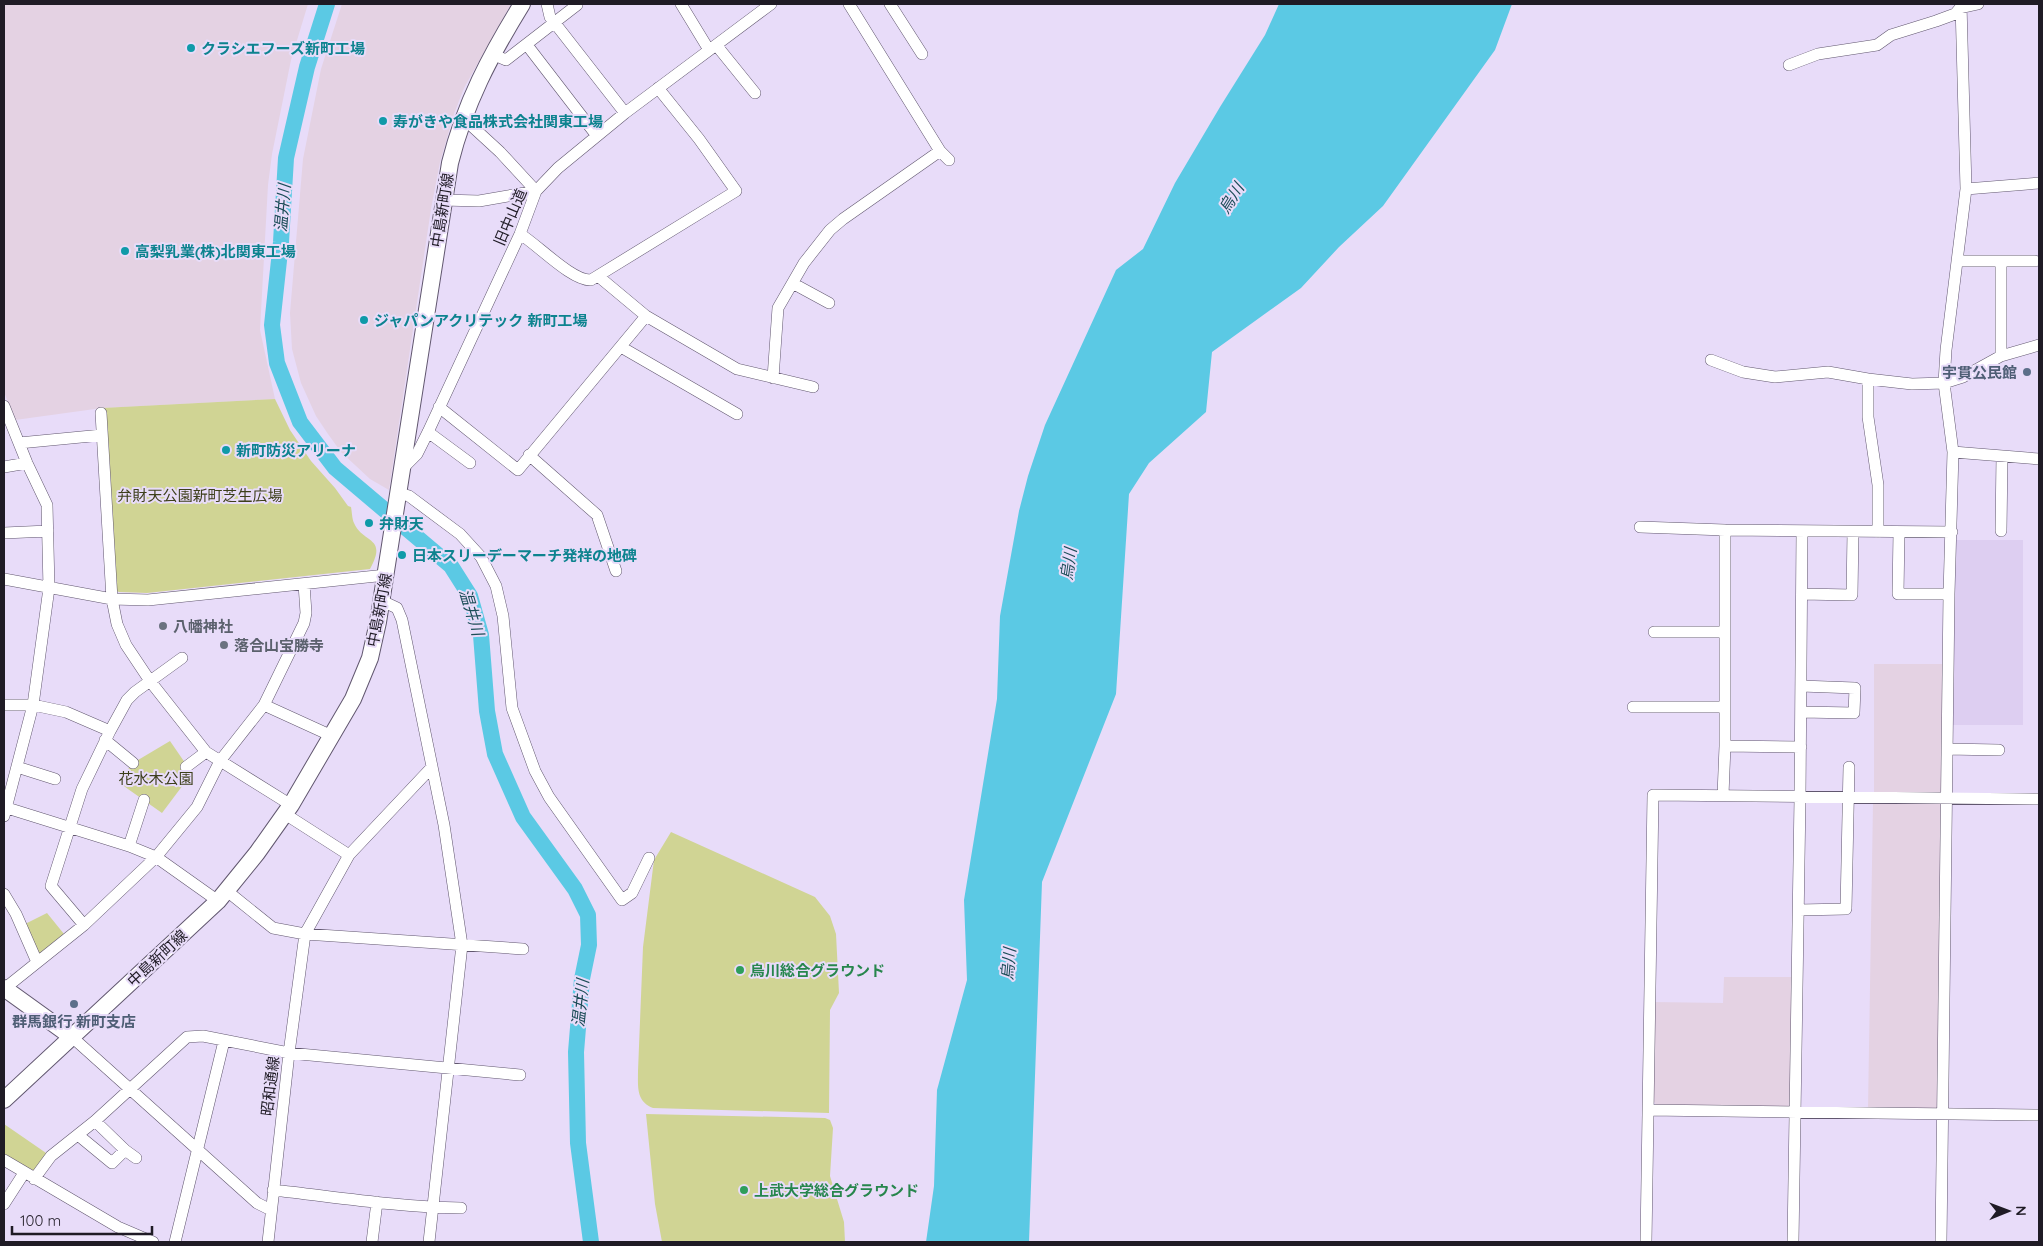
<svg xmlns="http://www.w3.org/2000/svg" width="2043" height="1246" font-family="Quicksand,'Noto Sans JP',sans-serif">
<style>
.built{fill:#ddcef1}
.industrial{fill:#e4d2e3}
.green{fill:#d0d494}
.water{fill:#5bc9e4}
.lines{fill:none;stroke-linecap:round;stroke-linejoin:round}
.river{stroke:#5bc9e4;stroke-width:16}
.minor-casing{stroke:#61576f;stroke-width:12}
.secondary-casing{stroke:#61576f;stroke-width:18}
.minor{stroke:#fff;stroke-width:11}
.secondary{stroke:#fff;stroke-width:16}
.culture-dot{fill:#0f9aa8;stroke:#e8dcf9;stroke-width:2}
.service-dot{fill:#5c6f8a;stroke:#e8dcf9;stroke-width:2}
.worship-dot{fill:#6b7280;stroke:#e8dcf9;stroke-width:2}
.leisure-dot{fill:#2e9e5b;stroke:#e8dcf9;stroke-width:2}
.labels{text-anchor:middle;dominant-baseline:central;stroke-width:4;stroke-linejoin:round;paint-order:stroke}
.culture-label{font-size:15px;font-weight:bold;fill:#0d838f;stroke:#e8dcf9;text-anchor:start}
.street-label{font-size:15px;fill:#1f1b25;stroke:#e8dcf9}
.service-label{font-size:15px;font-weight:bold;fill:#4e5e75;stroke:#e8dcf9;text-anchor:end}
.park-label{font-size:15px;fill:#3d3f1b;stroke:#e8dcf9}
.worship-label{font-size:15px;font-weight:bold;fill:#5b616d;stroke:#e8dcf9;text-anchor:start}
.leisure-label{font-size:15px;font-weight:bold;fill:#27864d;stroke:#e8dcf9;text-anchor:start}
.water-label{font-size:16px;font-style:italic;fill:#1c4d58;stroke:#e8dcf9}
</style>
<rect width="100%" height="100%" fill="#e8dcf9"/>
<!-- built -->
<path class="built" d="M1955,540H2023V725H1951Z"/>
<!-- industrial -->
<path class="industrial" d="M4,4H308L291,60L272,154L268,185L260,330L275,399L102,408L15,420L4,392Z
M342,4H511L464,88L454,114L440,162L431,209L389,490L370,479L341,452L328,434L316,416L301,383L292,349L290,313L303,159L321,69Z
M1874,664H1944L1943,795H1874Z
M1939,802L1942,807L1938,1109H1868L1873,803Z
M1724,977H1793L1791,1108L1656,1105L1653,1100V1002L1723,1003Z"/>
<!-- green -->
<path class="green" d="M275,399L290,430L311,461L335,488L348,506L351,507C352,512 352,519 354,523C363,544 388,536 370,569L147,593L119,592L114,590L102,408Z
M170,741L192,773L162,813L118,782L133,763Z
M671,832L815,897L830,916L836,934L839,993L830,1010L829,1113L653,1108C636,1101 638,1087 638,1071L643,947L654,860Z
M47,913L64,934L41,954H37L23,925Z
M646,1114L825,1118L830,1120L833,1128L830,1176L844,1222L845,1242H662L655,1204Z
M4,1124L49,1155L34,1175L4,1156Z"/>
<!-- water -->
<path class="water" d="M1279,4H1512L1495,50L1383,206L1339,247L1301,288L1212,352L1206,412L1149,463L1129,494L1116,694L1042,882L1029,1242H926L934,1186L937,1090L967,980L964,900L997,699L1000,616L1019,511L1028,476L1045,425L1116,270L1143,249L1175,183L1220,107L1265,35Z"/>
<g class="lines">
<!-- river -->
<path class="river" d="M327,4L307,67L286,158L281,242L272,325L277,363L300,422L335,468L451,566L470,596L481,635L487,711L495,754L523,817L575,889L588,915L589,945L582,979L576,1052L578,1143L591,1242"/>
<defs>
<path id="minor" d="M547,4L550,17L554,22L625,113
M681,4L709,50
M849,4L940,151L949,160
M890,4L922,54
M527,45L597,136
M717,46L755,93
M492,54L506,60L577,5
M1789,65L1818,54L1877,45L1891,35L1936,21L1955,14L1960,8L1978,4
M1966,189L2039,183
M443,200L479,201L536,191L500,152L463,118
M520,234C538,245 572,281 591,280L736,191L699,139L658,88
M1957,261H2035
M2001,261V356
M598,276L646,316L737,369L813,387
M794,284L829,303
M621,347L737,414
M1711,360L1743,372L1775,377L1828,372L1868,379L1912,384L1944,383L1963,377L2001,356L2039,345
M773,378L778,308L804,263L830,230L843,219L940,151
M1868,379V417L1878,485V532
M4,406L27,463L47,505L49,588L33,705L4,816
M439,407L518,470L646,316
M101,413L112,599L117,624L126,645L150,681L206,752L291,805
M428,432L470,463
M19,443L102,435
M1953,452L2039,459
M529,455L597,515L616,571
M4,467L27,463
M403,468L417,454L428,432L520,234L536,191L558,168L625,113L771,4
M399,493L409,496L460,534L481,557L496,586L503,616L512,708L535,771L549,797L622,900L632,893L649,858
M1640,527L1725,530
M2001,531L2002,456
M1899,532L1898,594H1949
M4,533L48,531
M4,579L112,599L148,600L386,575
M1802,594L1852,595L1853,532
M382,601L397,608L402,620L444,825L462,945L429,1242
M1654,632H1724
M4,705H33L66,712L110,731
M264,705L332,736
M1633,707H1724
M1801,712L1854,713L1855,688L1801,686
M105,740L133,763
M1725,746L1801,747
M1947,749L1999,750
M17,767L55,779
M186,767L206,752
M1723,795L1725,746V530L1952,532
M4,807L129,846L156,857L218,901
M285,814L349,855
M129,846L144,800
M227,891L273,928L305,934L523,949
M4,894L16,914L37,962
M1799,910L1846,909L1849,767
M84,925L51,886L82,789L110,731L127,700L135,692L182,658
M4,989L84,925L156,857L197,807L220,761L264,705L304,623L306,613L304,584
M72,1037L257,1203L271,1210
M1648,1110L2039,1115
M95,1121L125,1150L136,1158
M78,1135L112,1163L125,1150
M4,1160L118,1227L153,1242
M34,1179L51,1156L95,1121L187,1037L203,1036L289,1053L520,1075
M273,1190C336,1197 398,1207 461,1208
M4,1204L24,1173
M175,1242L224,1041
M268,1242L289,1053L305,934L349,855L432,767
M372,1242L377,1202
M1646,1242L1653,795L2039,799
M1793,1242L1800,798L1802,531
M1941,1242L1949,594L1953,452L1944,383L1946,350L1966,189L1961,4"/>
<path id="secondary" d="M4,988L72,1037
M4,1100L218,901L257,853L291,805L353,699L370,658L378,622L450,163C465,103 490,56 522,4"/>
</defs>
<!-- minor casing -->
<use href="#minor" class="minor-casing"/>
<!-- secondary casing -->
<use href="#secondary" class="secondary-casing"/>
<!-- minor -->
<use href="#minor" class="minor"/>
<!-- secondary -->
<use href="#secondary" class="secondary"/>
</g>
<!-- markers -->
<g class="culture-dot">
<circle cx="191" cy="48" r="5"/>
<circle cx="383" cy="121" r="5"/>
<circle cx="125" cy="251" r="5"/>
<circle cx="364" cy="320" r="5"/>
<circle cx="226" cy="450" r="5"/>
<circle cx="369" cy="523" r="5"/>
<circle cx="402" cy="555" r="5"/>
</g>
<g class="service-dot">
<circle cx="2027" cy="372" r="5"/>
<circle cx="74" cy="1004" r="5"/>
</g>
<g class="worship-dot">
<circle cx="163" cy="626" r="5"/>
<circle cx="224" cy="645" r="5"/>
</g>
<g class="leisure-dot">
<circle cx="740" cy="970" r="5"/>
<circle cx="744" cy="1190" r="5"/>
</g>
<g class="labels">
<!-- culture labels -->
<g class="culture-label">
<text x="201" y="48">クラシエフーズ新町工場</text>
<text x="393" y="121">寿がきや食品株式会社関東工場</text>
<text x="135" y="251">高梨乳業(株)北関東工場</text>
<text x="374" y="320">ジャパンアクリテック 新町工場</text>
<text x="236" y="450">新町防災アリーナ</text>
<text x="379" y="523">弁財天</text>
<text x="412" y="555">日本スリーデーマーチ発祥の地碑</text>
</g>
<!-- street labels -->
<g class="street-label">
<text transform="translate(442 210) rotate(-81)">中島新町線</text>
<text transform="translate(510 217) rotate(-67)">旧中山道</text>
<text transform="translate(379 610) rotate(-79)">中島新町線</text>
<text transform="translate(157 958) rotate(-43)">中島新町線</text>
<text transform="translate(270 1086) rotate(-83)">昭和通線</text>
</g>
<!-- service labels -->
<g class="service-label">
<text x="2017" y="372">宇貫公民館</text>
<text x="74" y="1021" text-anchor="middle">群馬銀行 新町支店</text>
</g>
<!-- park labels -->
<g class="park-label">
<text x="200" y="495">弁財天公園新町芝生広場</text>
<text x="156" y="778">花水木公園</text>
</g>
<!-- worship labels -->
<g class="worship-label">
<text x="173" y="626">八幡神社</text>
<text x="234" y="645">落合山宝勝寺</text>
</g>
<!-- leisure labels -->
<g class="leisure-label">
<text x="750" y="970">烏川総合グラウンド</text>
<text x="754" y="1190">上武大学総合グラウンド</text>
</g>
<!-- water labels -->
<g class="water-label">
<text transform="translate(1231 198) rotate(-58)">烏川</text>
<text transform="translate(282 208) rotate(-85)">温井川</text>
<text transform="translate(1068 564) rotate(-82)">烏川</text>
<text transform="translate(472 612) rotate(73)">温井川</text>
<text transform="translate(1008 964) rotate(-85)">烏川</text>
<text transform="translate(580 1003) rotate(-84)">温井川</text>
</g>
</g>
<!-- border -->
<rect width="2043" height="1246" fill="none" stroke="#1f1b25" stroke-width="10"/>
<!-- north arrow -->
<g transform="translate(2008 1211) rotate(89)" stroke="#e8dcf9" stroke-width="4" paint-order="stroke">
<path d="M0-4L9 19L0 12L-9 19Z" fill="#1f1b25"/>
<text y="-8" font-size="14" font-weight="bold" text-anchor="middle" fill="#1f1b25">N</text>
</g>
<!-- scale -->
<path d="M12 1226v8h140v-8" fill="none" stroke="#1f1b25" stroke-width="2.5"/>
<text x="20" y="1226" font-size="15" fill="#1f1b25" stroke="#e8dcf9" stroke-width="4" paint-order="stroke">100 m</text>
</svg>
